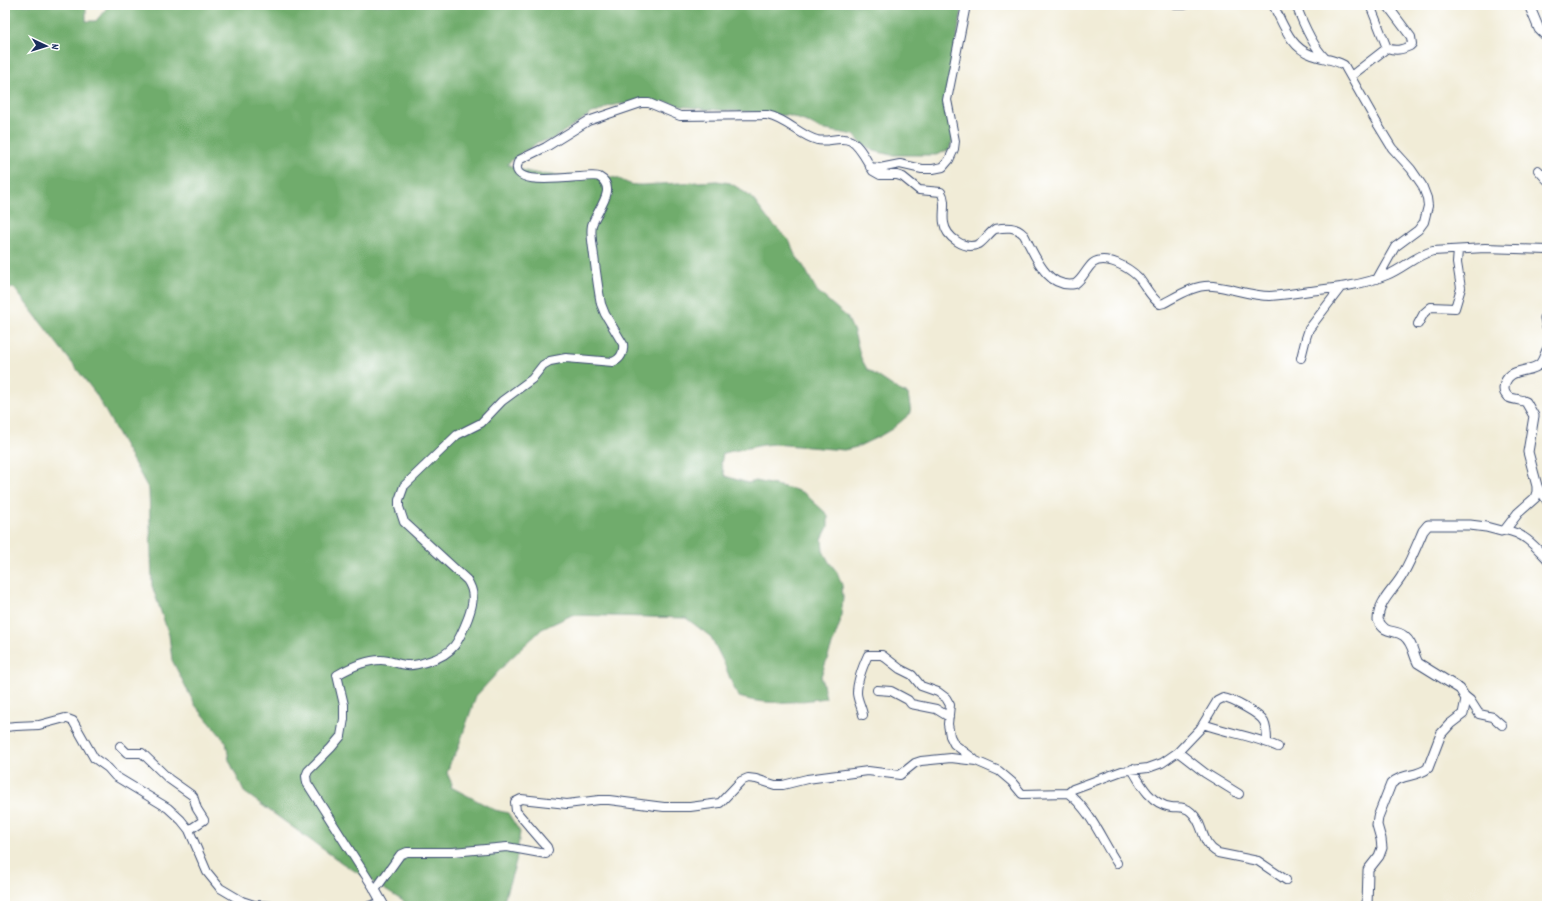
<svg xmlns="http://www.w3.org/2000/svg" width="1552" height="911" font-family="Dekko,sans-serif">
<style>
.forest{fill:#70ac6c;stroke:#466e65}
.lines{fill:none;stroke-linecap:round;stroke-linejoin:round}
.minor-casing{stroke:#3b4b70;stroke-width:10}
.tertiary-casing{stroke:#3b4b70;stroke-width:11}
.minor{stroke:#fff;stroke-width:8}
.tertiary{stroke:#fff;stroke-width:9}
</style>
<rect width="100%" height="100%" fill="#fff"/>
<filter id="ink" filterUnits="userSpaceOnUse"><feTurbulence type="fractalNoise" baseFrequency=".025" numOctaves="2"/><feDisplacementMap in="SourceGraphic" scale="8" xChannelSelector="R" yChannelSelector="G"/><feConvolveMatrix kernelMatrix="1 2 1 2 8 2 1 2 1" color-interpolation-filters="sRGB"/></filter>
<filter id="wash" filterUnits="userSpaceOnUse"><feTurbulence type="fractalNoise" baseFrequency=".012" numOctaves="4" result="noise"/><feDisplacementMap in="SourceGraphic" scale="16" xChannelSelector="R" yChannelSelector="G"/><feGaussianBlur stdDeviation="0.9" result="paint"/><feColorMatrix in="noise" values="0 0 0 0 0 0 0 0 0 0 0 0 0 0 0 0 0 1.4 0 .05"/><feComposite in="paint" operator="in"/></filter>
<g filter="url(#wash)">
<rect width="100%" height="100%" fill="#f1ecd7"/>
<!-- forest -->
<path class="forest" d="M5,5H86V21H96L109,5H963L947,89L953,139L949,150L936,155H891L874,151L862,144L854,135L820,129L807,122L787,115L774,116L765,113L703,109L680,106L666,102L654,105L621,104L609,106L598,112L592,113L551,140L538,142L528,150H525L507,164C539,180 575,174 610,177C620,178 622,181 630,184C634,185 639,185 642,185L717,181L730,183L740,189L752,198L767,218L790,241L794,253L804,267L817,291L847,317L854,332L861,358L867,369L897,389L908,394L911,413L892,429L880,436L857,447L844,450L774,444L763,445L723,453L721,464L725,476L748,483L756,481L793,489L804,493L828,515V527L822,539L823,551L829,562L837,572L842,585L843,598L840,623L821,676L826,698C796,702 768,706 739,697L733,686L724,663L711,637L686,618L572,615L542,629L509,660L476,696L457,751L451,761L447,773L452,784L451,787L495,810L508,813L520,832L516,862L502,906H411L342,863L244,792L229,760L226,742L195,705L172,660L169,635L152,586L149,490L96,394L14,288L5,289Z"/>
</g>
<g filter="url(#ink)">
<g class="lines">
<defs>
<path id="minor" d="M1175,5H1185
M1273,5C1283,23 1290,48 1312,55C1323,59 1333,59 1344,65L1378,125L1392,148L1411,169L1422,185L1427,198L1428,206L1424,222L1418,230L1395,247L1377,279
M1296,5C1302,21 1313,46 1325,58
M1387,48C1396,51 1401,50 1410,46L1412,44L1411,37L1387,5
M1351,76L1387,48L1370,5
M870,167L880,168L900,164L922,169H933L943,167L949,160L954,149L955,141L947,100L966,5
M1538,170L1547,180
M1418,324L1424,313L1431,307L1455,308L1461,288L1457,263L1458,250
M1301,358L1306,338L1309,329L1341,287
M1537,486L1547,501
M1505,530C1524,533 1534,545 1547,559
M877,690L891,691L908,700L911,704L936,709L949,717
M1465,696L1470,700L1479,714L1493,717L1502,725
M863,715C862,708 857,699 857,693C857,681 863,666 868,655H882L900,669L912,675L921,686L938,692L946,698L950,705L948,724L950,736L954,744L974,759
M1203,724C1228,733 1254,736 1278,747
M5,727L16,726L39,725L65,718L73,721L94,758L108,768L115,776L168,808L181,820L189,830L207,872L220,888L242,901L254,905L273,906
M1267,742C1267,735 1267,728 1264,722C1260,714 1232,699 1223,698L1217,701L1200,729L1178,752L1162,763L1148,768L1122,771L1073,789L1068,793L1022,794L1012,782L999,771L976,761L951,758L921,761L915,763L900,775L868,771L807,779L783,785H775L756,779L748,778L741,781L720,803L690,807H664L609,800H599L567,804L521,799L515,802L516,811L547,847L548,850L546,854L507,847L453,852H407L400,855L375,890L307,783L306,776L308,771L331,748L341,736L344,719V705L337,675C349,668 366,660 381,660C390,660 399,665 408,665C415,666 422,663 429,661C454,654 459,641 468,618C473,604 476,593 467,580L404,522L399,507V500L404,486L457,435L481,423L502,401L532,379L543,365L550,361L566,358L613,362C621,359 624,352 623,344L605,314L601,304C598,288 596,272 594,256C593,246 590,235 592,225C596,211 619,188 599,177C591,172 502,193 519,160L546,147L588,121L641,103H649L680,116L767,115C787,119 800,136 817,140C828,143 841,135 851,141C861,147 867,162 873,171L880,175H897L903,177L919,190L941,192C947,201 942,213 944,223C946,237 965,251 979,244C985,240 989,233 995,229C1006,227 1016,226 1024,235C1035,255 1046,289 1075,284C1083,279 1086,269 1093,263C1106,254 1129,268 1138,277C1145,285 1151,298 1160,304L1164,303C1179,295 1196,284 1213,286C1232,288 1251,296 1270,296C1283,295 1297,293 1310,291C1336,288 1363,285 1387,275C1404,268 1416,255 1433,251L1485,248L1547,250
M120,746L127,753H142L169,779L193,796L197,809L204,820L189,830
M1178,752L1205,773L1239,794
M1132,769C1141,785 1151,804 1171,807C1178,808 1185,806 1191,812C1205,824 1199,842 1218,853L1258,861L1286,880
M1068,793C1091,811 1101,839 1117,863
M369,906L382,902"/>
<path id="tertiary" d="M1529,5L1539,29L1547,37
M1547,311L1545,318L1547,327
M375,890L384,906
M1367,906L1368,870L1379,856L1382,848L1381,839L1377,825L1378,817L1391,784C1400,774 1418,777 1428,768L1441,734L1450,724L1463,714L1466,699L1460,689L1418,663C1413,654 1413,643 1404,636C1394,628 1386,636 1378,620C1378,601 1395,589 1403,574C1411,560 1417,545 1423,531L1428,525H1470L1486,527L1501,531L1505,530L1518,513L1535,498L1537,492V486L1528,452L1534,416L1526,402C1521,399 1514,400 1508,397C1506,395 1504,392 1504,389C1505,366 1530,374 1540,364C1543,361 1545,354 1547,350"/>
</defs>
<!-- minor casing -->
<use href="#minor" class="minor-casing"/>
<!-- tertiary casing -->
<use href="#tertiary" class="tertiary-casing"/>
<!-- minor -->
<use href="#minor" class="minor"/>
<!-- tertiary -->
<use href="#tertiary" class="tertiary"/>
</g>
</g>
<!-- margin -->
<rect width="1552" height="911" fill="none" stroke="#fff" stroke-width="20"/>
<!-- north arrow -->
<g transform="translate(46 46) rotate(94)" stroke="#ffffff" stroke-width="3" paint-order="stroke">
<path d="M0-3L7 15L0 10L-7 15Z" fill="#1b2f5e"/>
<text y="-6" font-size="11" font-weight="bold" text-anchor="middle" fill="#1b2f5e">N</text>
</g>
</svg>
